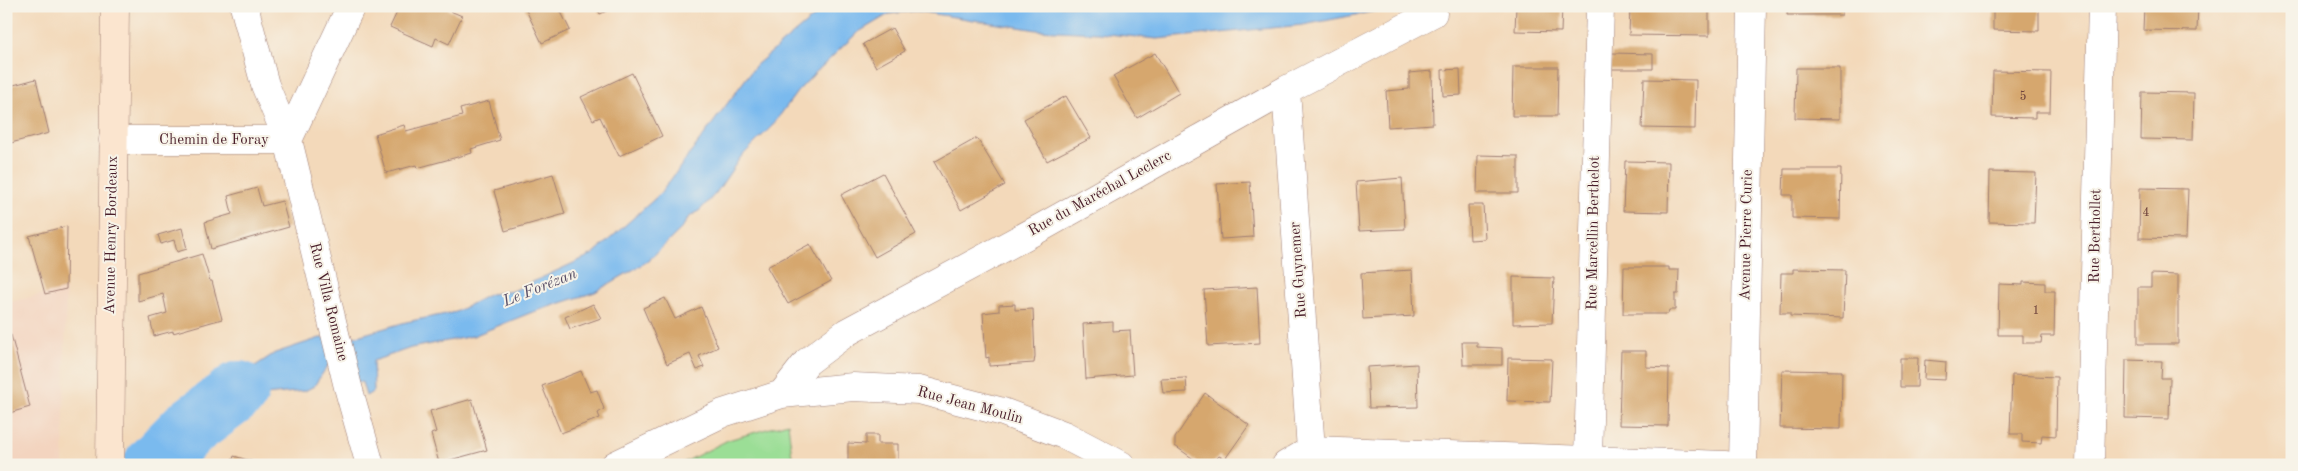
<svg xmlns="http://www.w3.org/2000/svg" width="2298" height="471" font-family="'Old Standard TT',serif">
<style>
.built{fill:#f3d4bf}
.green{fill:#9bde96;stroke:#727e60}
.water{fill:#7abaee;stroke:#626c8c}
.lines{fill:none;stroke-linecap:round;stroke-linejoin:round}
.river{stroke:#7abaee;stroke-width:60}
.building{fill:#d6a76e}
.minor-casing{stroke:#9e7c72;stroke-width:29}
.secondary-casing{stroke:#9e7c72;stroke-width:29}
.minor{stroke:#fff;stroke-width:28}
.secondary{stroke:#fbe5cf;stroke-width:28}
.labels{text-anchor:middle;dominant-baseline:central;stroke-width:4;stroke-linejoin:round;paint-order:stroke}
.number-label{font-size:12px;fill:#6d413c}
.street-label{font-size:15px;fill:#4a1f2b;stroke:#f7f3e8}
.water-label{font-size:16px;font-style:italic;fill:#584e66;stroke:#f7f3e8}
</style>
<rect width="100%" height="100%" fill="#f7f3e8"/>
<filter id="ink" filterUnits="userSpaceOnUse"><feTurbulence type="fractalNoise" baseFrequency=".02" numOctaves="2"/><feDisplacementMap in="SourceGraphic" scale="10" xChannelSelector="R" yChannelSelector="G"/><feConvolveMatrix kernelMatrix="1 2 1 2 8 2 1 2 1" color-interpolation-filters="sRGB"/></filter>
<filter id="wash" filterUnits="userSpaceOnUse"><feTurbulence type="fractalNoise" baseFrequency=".0096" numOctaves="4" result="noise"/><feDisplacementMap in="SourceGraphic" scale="20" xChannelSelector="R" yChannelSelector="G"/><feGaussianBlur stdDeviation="1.12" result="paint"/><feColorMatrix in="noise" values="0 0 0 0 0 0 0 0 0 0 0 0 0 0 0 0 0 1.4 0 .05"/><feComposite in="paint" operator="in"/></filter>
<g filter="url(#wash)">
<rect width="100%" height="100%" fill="#f3d9ba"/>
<!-- built -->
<path class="built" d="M66,289L63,465H6V303Z"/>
<!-- green -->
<path class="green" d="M788,423L793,465H679L728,440Z"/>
<!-- water -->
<path class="water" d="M827,6H1402L1303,25L1157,39L1098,33L1037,30L916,11L889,14L857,33L815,73L797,92L772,126L740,158L716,193L700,210L688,218L682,228L648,261L595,292L530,313L473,336L411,348L373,361L374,391L366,396L362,382H358L329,364L314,386L305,391L265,395L231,414L219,425L195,455L177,449L172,439L235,379L275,353L320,338L347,339L406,322L456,312L490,294L513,291L593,254L660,194L756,65Z"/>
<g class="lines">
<!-- river -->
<path class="river" d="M153,465L188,429L239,391"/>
</g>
<g id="blocks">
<!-- building -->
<path class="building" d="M400,6H450L448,10L462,16L449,44L436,38L433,46L390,27Z
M524,6H558L570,30L542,43Z
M596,6H617L600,14Z
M1516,6H1562L1561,32L1515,31Z
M1630,6H1709V36L1629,35Z
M1788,6H1842V15H1787Z
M1993,6H2045V9H2039V31L1993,30Z
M2144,6H2198L2197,31L2143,30Z
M892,28L905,51L876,67L863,44Z
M1155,53L1179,93L1137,118L1113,76Z
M1612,53L1653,54V69H1611Z
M1513,67H1558L1557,116H1512Z
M1796,68H1840V119L1795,118Z
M1460,69L1461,95L1443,96L1442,70Z
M1432,71L1433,124L1388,127L1386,91L1409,89V73Z
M1993,71L2051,72L2050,112H2035V118L1992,117Z
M632,73L662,136L619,156L600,117L593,120L581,97Z
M36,79L49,133L7,144L6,87Z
M1644,79L1696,80L1695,129L1642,128Z
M2142,92L2194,93L2193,140L2141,139Z
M1066,96L1091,138L1047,161L1024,119Z
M489,101L500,140L471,149L472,153L417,168L416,165L386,173L375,134L404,125L406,131L462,116L460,109Z
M977,138L1005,185L961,210L934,162Z
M1478,155L1518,156V193H1477Z
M1625,161L1669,162L1668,212L1623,211Z
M1784,169H1841L1840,219L1792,218V195H1783Z
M1990,172L2036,173L2034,223L1989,222Z
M883,173L916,234L875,257L841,195Z
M553,174L565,214L505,231L494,191Z
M1402,178L1405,229L1359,231L1356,182Z
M1250,182L1253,237L1221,239L1217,184Z
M257,188L262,206L282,201L289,227L211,249L205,222L232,214L228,196Z
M2140,188L2188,189L2186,239L2139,238Z
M1468,205H1483L1485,239L1470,240Z
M67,226L66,289L45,294L29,236Z
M182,228L187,249L177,252L174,240L161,244L158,235Z
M810,244L831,281L788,304L767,267Z
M202,254L210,281H212L222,319L173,333V331L154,336L150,318L167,313L163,294L138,301V273Z
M1624,267H1669V270H1679L1678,294H1675V310H1669L1668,314H1623Z
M1793,269L1845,270L1843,318L1790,316V313H1780L1781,273H1793Z
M1412,270L1414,316L1363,319L1361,273Z
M2151,274L2178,275V344H2138V287H2151Z
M1513,277L1554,278L1552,323L1513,324Z
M2023,282L2045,283V291H2055L2054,336H2042L2041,343H2023V335H1998L1999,284L2023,285Z
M1257,287L1260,343L1208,346L1204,290Z
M665,298L675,319L701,307L718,347L699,356L704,367L697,370L690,354L667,364L643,308Z
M593,304L601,318L570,329L565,317Z
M1015,304V310L1033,309L1035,356L1034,363L989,366V357L986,358L983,313L999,311V305Z
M1113,322V331L1130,330L1133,375L1086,379L1083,324Z
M11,335L30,407L6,414V336Z
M1462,342H1477V347L1502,348V365H1463Z
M1621,351H1646V367L1669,368L1668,426L1619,425Z
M1508,358L1552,359L1550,402L1507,401Z
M1900,358H1918L1917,387H1900Z
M1925,360L1946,362L1945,380L1924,379Z
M2126,360L2162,361L2161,378H2170L2169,419L2125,418Z
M1417,364L1418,407L1369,408L1367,367Z
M1782,370L1842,371L1841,429L1780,428Z
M581,371L590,392L597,390L604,409L598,413L600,418L561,433L542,386Z
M2012,375L2057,377L2056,436L2042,435L2041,443L2022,442V434H2010Z
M1186,378L1187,392L1163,393L1161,379Z
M1205,393L1249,425L1225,459L1219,456L1211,465H1202L1175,446V438Z
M472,399L487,450L439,463L431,434L436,432L430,411Z
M866,435H878V444H898V465H848V443L866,444Z
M234,456L261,464V465H231Z
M991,461L1003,464V465H990Z"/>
</g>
</g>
<g filter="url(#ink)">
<use href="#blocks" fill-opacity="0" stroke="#9e7c72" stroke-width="1"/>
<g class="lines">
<defs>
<path id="minor" d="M244,6L265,85L288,140L348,387L370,465
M1286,90L1311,450
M113,140H288L351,6
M782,394L807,362L847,332L1044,226L1286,90L1433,13
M1588,459L1600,6
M615,465L723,413L782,394L853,387L919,390L1003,412L1064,435L1121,465
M1286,465L1311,450L1725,465
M1743,465L1752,6
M2090,465L2102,6"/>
<path id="secondary" d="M110,465L115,6"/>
</defs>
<!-- minor casing -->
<use href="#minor" class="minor-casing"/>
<!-- secondary casing -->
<use href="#secondary" class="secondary-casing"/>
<!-- minor -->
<use href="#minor" class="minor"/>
<!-- secondary -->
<use href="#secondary" class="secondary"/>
</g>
</g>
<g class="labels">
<!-- number labels -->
<g class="number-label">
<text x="2023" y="97">5</text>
<text x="2146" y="213">4</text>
<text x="2036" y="311">1</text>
</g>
<!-- street labels -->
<g class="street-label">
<text x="214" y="140">Chemin de Foray</text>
<text transform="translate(1100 194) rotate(-29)">Rue du Maréchal Leclerc</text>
<text transform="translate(1594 233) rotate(-89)">Rue Marcellin Berthelot</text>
<text transform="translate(112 235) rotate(-89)">Avenue Henry Bordeaux</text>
<text transform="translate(1747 235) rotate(-89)">Avenue Pierre Curie</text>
<text transform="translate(2096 236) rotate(-89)">Rue Berthollet</text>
<text transform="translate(1299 270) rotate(-94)">Rue Guynemer</text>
<text transform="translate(328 302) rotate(76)">Rue Villa Romaine</text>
<text transform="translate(970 406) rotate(15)">Rue Jean Moulin</text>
</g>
<!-- water labels -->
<g class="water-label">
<text transform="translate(540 288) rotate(-22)">Le Forézan</text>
</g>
</g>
<!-- margin -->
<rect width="2298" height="471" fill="none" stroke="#f7f3e8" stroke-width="25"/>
</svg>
